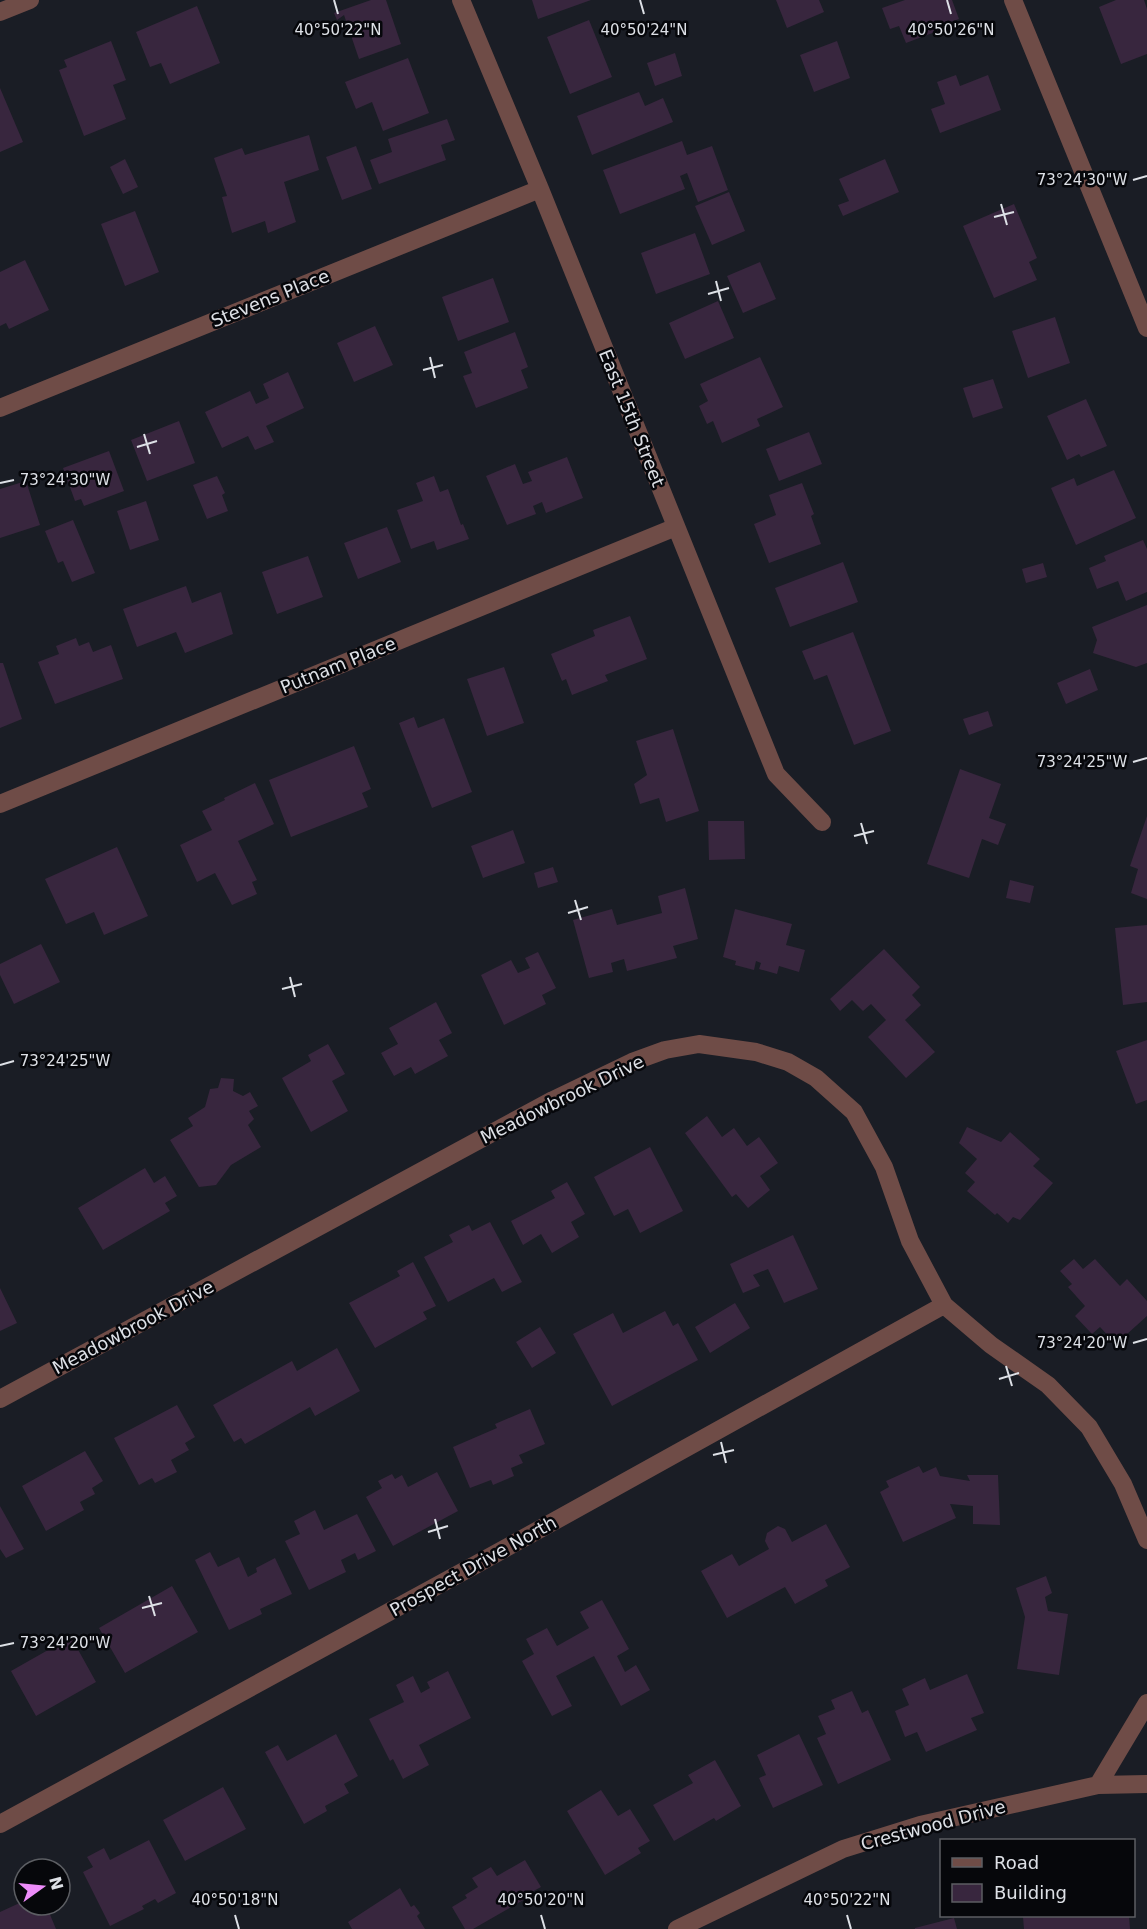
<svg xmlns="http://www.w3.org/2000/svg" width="1147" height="1929" font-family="'DejaVu Sans',sans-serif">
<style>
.building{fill:#38263e}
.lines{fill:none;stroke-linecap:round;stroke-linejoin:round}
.minor{stroke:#6f4c47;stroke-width:18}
.ticks{fill:none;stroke:#dde0e6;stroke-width:2}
.labels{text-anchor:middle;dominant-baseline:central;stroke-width:5;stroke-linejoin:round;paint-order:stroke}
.street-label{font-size:18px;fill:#dde0e6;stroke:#06070b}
.ticks-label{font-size:15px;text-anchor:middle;fill:#dde0e6;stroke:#06070b;stroke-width:5;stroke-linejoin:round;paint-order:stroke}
</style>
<rect width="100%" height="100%" fill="#1a1d25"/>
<!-- building -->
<path class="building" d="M371,0H386L401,44L359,59L344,15L337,20L334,13Z
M532,0H591L538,19Z
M776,0H819L824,12L787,28Z
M905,0H952L959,19L942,25L943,29L906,43L899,26L890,29L882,8Z
M1116,0H1144L1147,9V54L1121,64L1099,7Z
M197,6L220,63L170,84L161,63L150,67L136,32Z
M589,20L612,77L570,94L547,37Z
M111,41L126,80L113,85L126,119L84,136L59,70L67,67L64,60Z
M837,41L850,78L814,92L800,55Z
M675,53L682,76L655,86L647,63Z
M408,58L429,113L383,131L372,102L356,109L345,82Z
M956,75L960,86L988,75L1001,110L940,133L931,109L945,104L937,82Z
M0,88L23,142L0,152Z
M639,92L645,106L663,98L673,122L592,155L577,116Z
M447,119L455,140L441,145L446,160L379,184L370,160L392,152L388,139Z
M309,135L319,170L284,182L296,222L268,233L265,221L232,233L222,197L227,196L214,158L242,148L245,155Z
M682,141L687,155L712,146L728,190L698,202L687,173L680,176L685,189L620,214L603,170Z
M356,146L372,189L342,200L326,157Z
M125,159L138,187L123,194L110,167Z
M885,159L899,192L843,216L838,205L849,201L839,179Z
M729,192L745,231L712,245L695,206Z
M1014,204L1037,258L1029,262L1037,280L994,298L963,226Z
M135,211L159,272L125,286L101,224Z
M695,233L710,274L656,294L641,253Z
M25,260L49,310L9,329L6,323L0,326V272Z
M760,262L776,299L743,313L727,276Z
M493,278L509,322L458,341L442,297Z
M718,301L734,338L685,359L669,323Z
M1055,317L1070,363L1028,378L1012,331Z
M375,326L393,365L354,382L337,343Z
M515,332L528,367L521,370L528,388L476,408L463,376L472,373L464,352Z
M760,357L783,407L757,419L760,426L722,443L713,421L707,424L699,406L708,401L700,384Z
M288,372L304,408L266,426L274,442L255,450L248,436L222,448L205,412L250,391L256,404L269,398L263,384Z
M993,379L1003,408L973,418L963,388Z
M1086,399L1107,446L1081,457L1079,454L1067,460L1047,416Z
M179,421L195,463L147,481L131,440Z
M809,432L822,464L779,481L766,449Z
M109,451L124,491L84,506L81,499L75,501L63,468Z
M567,457L583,498L546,513L542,502L533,506L536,514L507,525L486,476L515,464L523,484L532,481L528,472Z
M1114,470L1136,518L1076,545L1051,488L1074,478L1077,486Z
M217,476L225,493L222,495L228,511L207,519L193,485Z
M434,476L440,492L448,489L461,525L463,524L469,539L437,550L434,541L411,549L397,510L423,501L416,483Z
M26,481L40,525L0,538V489Z
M802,483L814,514L811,516L821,544L769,563L754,524L776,515L769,495Z
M146,501L159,540L130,550L117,511Z
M73,520L95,573L72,582L63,561L58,563L45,531Z
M387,527L401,562L358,579L344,543Z
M1143,540L1147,549V592L1126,601L1118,581L1097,589L1089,568L1106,561L1104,556Z
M308,556L323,597L277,614L262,572Z
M843,562L858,602L790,627L775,588Z
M1043,563L1047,577L1026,583L1022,569Z
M186,586L192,603L221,592L233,634L185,653L176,632L137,647L123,609Z
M1147,605V663L1136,667L1093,653L1097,640L1092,627Z
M630,616L647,659L605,675L608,681L572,695L566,679L562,681L551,654L595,636L593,630Z
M853,632L891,731L854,745L827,675L814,680L802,651Z
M76,638L79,646L89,642L93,652L111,645L123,679L55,704L38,662L59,654L56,646Z
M0,663H3L22,719L0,728Z
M504,667L524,723L487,736L467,679Z
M1090,669L1098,690L1066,704L1057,683Z
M988,711L993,726L969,735L963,719Z
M414,717L418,728L444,718L472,792L432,808L399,723Z
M673,729L699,811L666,822L659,798L640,804L634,784L647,775L636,741Z
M354,746L371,789L362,793L368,807L291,837L269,780Z
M960,769L1001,784L989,818L1006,824L998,845L982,839L969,878L927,864Z
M255,783L274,824L238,841L257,880L252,882L257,894L232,905L215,873L197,882L180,845L212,830L202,811L225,800L224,798Z
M1147,816V899L1131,893L1138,869L1130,866Z
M708,821H744L745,859L709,860Z
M513,830L525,863L483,878L471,846Z
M117,847L148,916L104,935L94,912L66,924L45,879Z
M553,867L558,882L538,888L534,873Z
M1010,880L1034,886L1030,903L1006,898Z
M685,888L698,939L673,946L677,958L627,971L624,959L611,963L613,972L589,978L573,920L612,909L617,925L662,913L658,896Z
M735,909L792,924L786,945L805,950L799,972L779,966L777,974L759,969L761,963L756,961L754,970L735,965L736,961L723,957Z
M1147,925V1002L1123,1005L1115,928Z
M41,944L60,982L14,1004L0,975V964Z
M884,949L920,987L912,995L921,1005L905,1020L935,1052L906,1078L868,1037L886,1020L871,1004L863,1011L852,1000L840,1011L830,999Z
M538,952L556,988L542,995L546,1004L504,1025L481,975L511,960L518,973L530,968L525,958Z
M436,1002L452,1033L439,1040L448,1056L415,1074L411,1067L394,1076L381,1053L398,1044L389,1028Z
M1147,1040V1100L1136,1104L1116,1051Z
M328,1044L345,1074L332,1081L348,1111L311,1132L282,1078L311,1061L308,1055Z
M221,1078L234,1079L233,1091L243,1096L250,1092L258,1106L249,1111L254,1119L248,1125L261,1147L231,1165L216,1185L199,1187L170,1140L193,1126L188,1118L205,1107L210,1089L218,1088Z
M707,1116L722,1137L734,1128L747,1146L759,1137L778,1163L760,1176L770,1190L748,1208L736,1194L732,1197L685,1133Z
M967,1127L1001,1142L1010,1132L1040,1159L1033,1166L1053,1183L1020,1220L1013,1217L1008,1223L997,1213L995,1215L967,1191L975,1182L965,1173L977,1159L959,1143Z
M650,1147L683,1211L640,1233L628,1209L614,1216L594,1177Z
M145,1168L154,1183L165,1176L177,1196L165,1203L170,1211L103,1250L78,1208Z
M567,1182L585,1214L571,1222L579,1237L552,1253L541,1234L523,1245L511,1221L555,1198L551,1191Z
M490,1222L522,1282L502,1292L494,1278L448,1302L424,1257L453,1242L449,1235L469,1225L472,1231Z
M793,1235L818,1289L784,1303L768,1269L753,1275L760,1286L743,1293L730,1264Z
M1074,1259L1083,1269L1095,1259L1120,1286L1127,1279L1147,1301V1316L1116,1344L1100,1327L1092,1334L1075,1316L1085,1306L1068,1287L1072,1284L1060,1271Z
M413,1262L436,1306L423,1312L427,1319L375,1348L349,1303L400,1276L397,1271Z
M0,1288L17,1323L0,1331Z
M735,1303L750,1328L710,1353L695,1327Z
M665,1311L673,1326L678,1323L698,1360L612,1406L573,1334L613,1313L623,1333Z
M540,1327L556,1353L532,1368L516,1342Z
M337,1348L360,1391L315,1416L310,1407L245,1444L241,1438L234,1442L213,1405L292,1361L297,1371Z
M177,1405L195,1437L185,1443L189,1450L171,1460L177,1472L155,1483L152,1478L139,1485L114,1438Z
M530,1409L545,1444L519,1455L523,1463L511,1468L514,1476L493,1485L491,1480L470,1488L453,1447L497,1428L495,1424Z
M85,1451L103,1481L92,1488L95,1494L80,1502L84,1510L46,1531L22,1486Z
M919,1466L923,1473L936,1467L940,1476L970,1481L967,1475H998L1000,1525L973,1524V1506L950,1504L956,1518L903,1542L880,1492L889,1487L886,1481Z
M437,1472L458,1511L393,1546L366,1497L382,1488L378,1481L392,1474L395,1479L402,1475L408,1487Z
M0,1506L24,1549L6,1558L0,1549Z
M315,1510L324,1530L357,1514L376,1551L358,1560L355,1553L341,1560L346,1572L309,1590L285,1541L300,1534L294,1521Z
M826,1524L850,1567L825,1580L828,1586L795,1604L785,1587L727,1618L701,1571L732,1554L739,1566L769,1549L765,1541L767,1533L778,1526L785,1529L792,1542Z
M210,1552L218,1567L239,1557L248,1577L257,1572L256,1568L275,1558L292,1594L260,1609L262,1614L229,1630L195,1560Z
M1046,1576L1052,1593L1045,1597L1048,1611L1068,1614L1059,1675L1017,1669L1025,1617L1016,1588Z
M172,1586L198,1632L125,1673L99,1628Z
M602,1600L629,1649L617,1656L625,1672L636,1665L650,1690L621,1706L594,1656L556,1676L572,1706L552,1716L522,1661L534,1654L526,1639L547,1628L557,1646L589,1628L580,1612Z
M71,1637L96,1682L36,1716L11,1671Z
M448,1671L471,1718L419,1745L429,1765L403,1779L393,1759L390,1761L369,1719L404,1702L396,1685L413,1676L421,1693L430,1688L427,1682Z
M967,1674L984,1713L971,1718L977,1730L926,1752L917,1732L905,1737L895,1711L909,1705L902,1689L925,1678L930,1690Z
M852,1691L862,1713L868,1710L891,1760L838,1784L817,1738L826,1734L818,1716L835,1709L831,1700Z
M336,1734L358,1776L344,1784L349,1793L325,1806L327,1811L304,1824L265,1752L278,1745L287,1761Z
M799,1734L823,1785L773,1808L759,1778L766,1775L757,1755Z
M715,1760L741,1806L716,1821L714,1818L674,1841L653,1805L693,1783L688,1775Z
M223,1787L246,1829L185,1861L163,1820Z
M601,1790L618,1816L630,1809L650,1841L638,1848L641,1853L605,1875L567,1811Z
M149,1840L176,1893L158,1903L155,1899L142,1906L144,1909L110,1926L83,1872L93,1867L87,1857L104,1848L110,1860Z
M525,1860L541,1887L524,1896L525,1899L473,1929H465L452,1907L467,1898L465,1895L478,1887L472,1878L491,1867L497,1876Z
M400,1888L411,1907L414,1905L420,1913L417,1916L425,1929H352L348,1922Z
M24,1901V1905H46L56,1929H0V1912Z
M1048,1916H1129L1130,1929H1024L1023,1917Z
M954,1918L957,1929H915V1928Z"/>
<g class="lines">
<!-- minor -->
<path class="minor" d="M461,0L540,189L776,774L822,822
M1013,0L1147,328
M0,12L30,0
M0,408L540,189
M0,804L676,527
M0,1399L553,1100L632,1062L665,1050L699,1044L756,1052L788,1062L816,1078L854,1112L884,1167L910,1241L944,1305L991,1345L1048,1385L1089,1427L1123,1484L1147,1540
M1098,1785L1147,1784
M0,1824L477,1564L944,1305
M677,1929L843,1849L920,1825L1098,1785L1147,1703"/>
</g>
<!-- ticks -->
<path class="ticks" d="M334,0L338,14M640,0L644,14M947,0L951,14M1133,180L1147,176M1001,204L1007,225M994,217L1014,212M716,281L721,301M708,294L729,288M430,357L435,378M423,370L443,365M144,434L150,454M137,447L157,441M0,483L14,480M1133,762L1147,758M861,823L867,844M854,836L874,831M575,900L581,920M568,913L588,907M290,977L295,997M282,989L302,984M0,1065L14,1061M1133,1343L1147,1339M1006,1366L1012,1386M999,1379L1019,1373M721,1442L726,1463M713,1455L734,1450M435,1519L440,1539M428,1532L448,1526M149,1596L155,1616M142,1608L162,1603M0,1646L14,1643M235,1915L239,1929M541,1915L545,1929M847,1915L851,1929"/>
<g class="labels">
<!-- street labels -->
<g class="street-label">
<text transform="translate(270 298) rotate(-22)">Stevens Place</text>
<text transform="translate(632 418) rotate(68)">East 15th Street</text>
<text transform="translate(338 665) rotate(-22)">Putnam Place</text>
<text transform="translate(562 1099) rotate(-26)">Meadowbrook Drive</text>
<text transform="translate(133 1327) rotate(-28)">Meadowbrook Drive</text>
<text transform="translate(473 1566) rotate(-29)">Prospect Drive North</text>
<text transform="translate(933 1825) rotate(-15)">Crestwood Drive</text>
</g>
</g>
<g class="ticks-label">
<text x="338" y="35">40°50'22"N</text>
<text x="644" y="35">40°50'24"N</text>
<text x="951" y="35">40°50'26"N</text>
<text x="1082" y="185">73°24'30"W</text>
<text x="65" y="485">73°24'30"W</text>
<text x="1082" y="767">73°24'25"W</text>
<text x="65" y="1066">73°24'25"W</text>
<text x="1082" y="1348">73°24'20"W</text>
<text x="65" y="1648">73°24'20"W</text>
<text x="235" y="1905">40°50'18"N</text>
<text x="541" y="1905">40°50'20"N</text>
<text x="847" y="1905">40°50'22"N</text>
</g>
<!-- legend -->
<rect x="940" y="1839" width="195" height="78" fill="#06070b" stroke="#5c5e63" stroke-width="1.5"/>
<rect x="952" y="1858" width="30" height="9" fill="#6f4c47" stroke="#5c5e63" stroke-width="1.5"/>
<text x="994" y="1869" font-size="18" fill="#dde0e6">Road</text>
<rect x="952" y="1884" width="30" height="18" fill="#38263e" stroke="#5c5e63" stroke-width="1.5"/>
<text x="994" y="1899" font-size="18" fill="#dde0e6">Building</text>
<!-- north arrow -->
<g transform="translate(42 1887) rotate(75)"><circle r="28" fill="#06070b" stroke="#5c5e63" stroke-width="1.5"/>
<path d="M0-4.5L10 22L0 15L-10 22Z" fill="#ed8cfa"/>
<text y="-9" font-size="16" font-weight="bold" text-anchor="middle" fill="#dde0e6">N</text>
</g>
</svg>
